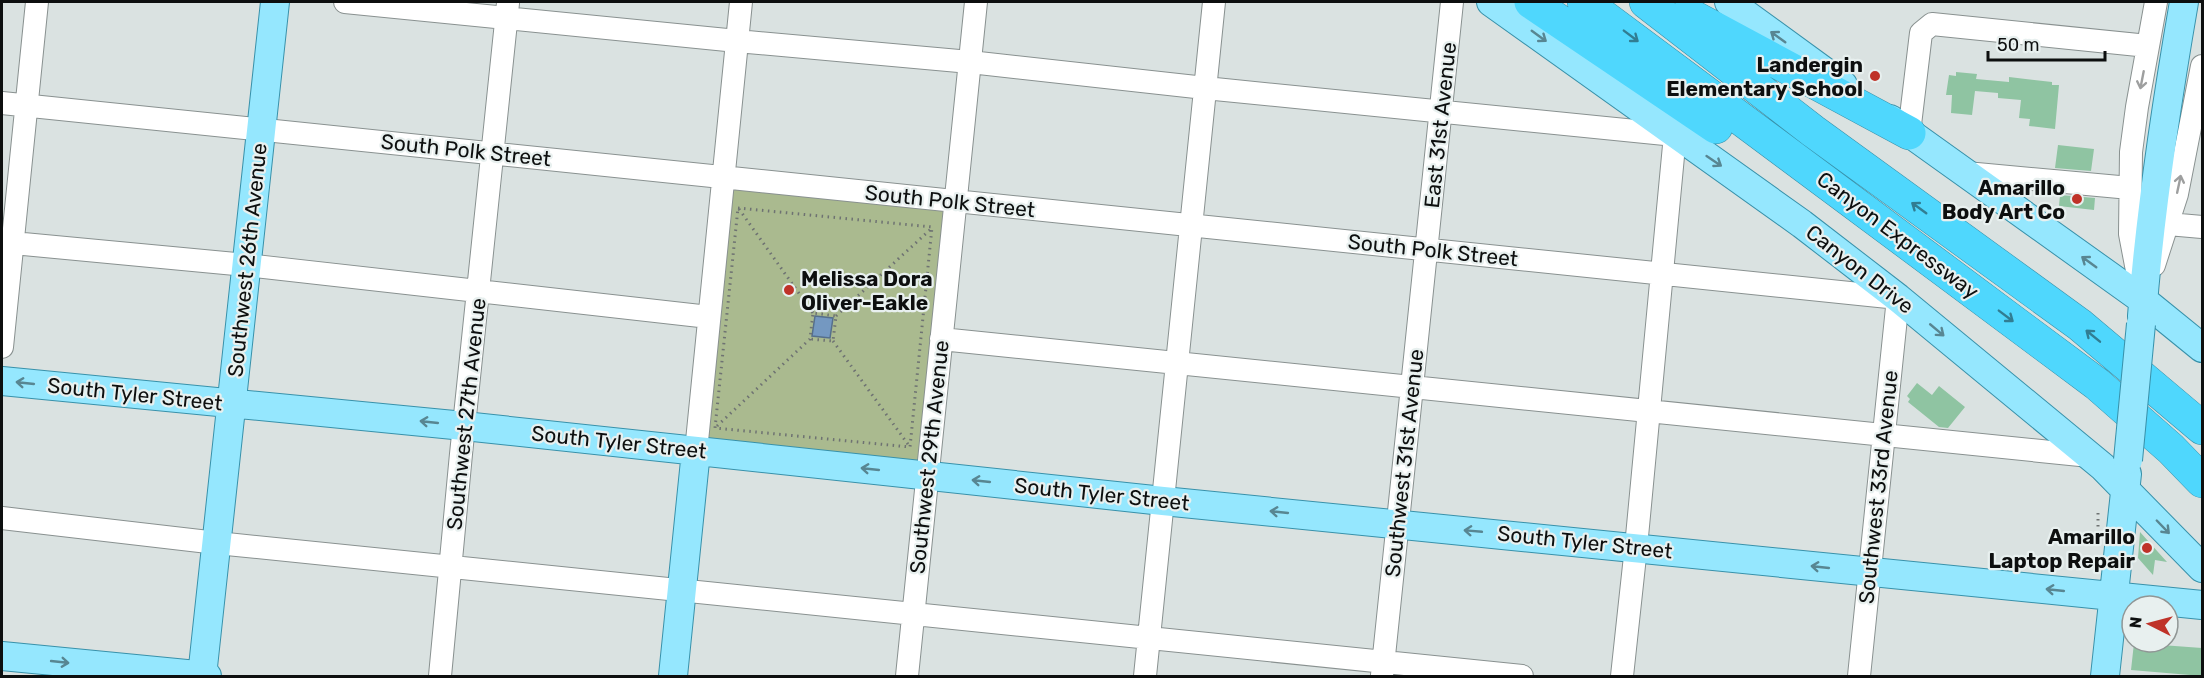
<svg xmlns="http://www.w3.org/2000/svg" width="2204" height="678" font-family="Rubik,sans-serif">
<style>
.green{fill:#aaba8f}
.water{fill:#7498c1;stroke:#556f8c;stroke-width:1.5}
.building{fill:#8fc4a2}
.lines{fill:none;stroke-linecap:round;stroke-linejoin:round}
.minor-casing{stroke:#899190;stroke-width:24}
.major-casing{stroke:#3891aa;stroke-width:30}
.highway-casing{stroke:#3891aa;stroke-width:34}
.path{stroke:#6e7272;stroke-width:3;stroke-dasharray:1.5 4.5;stroke-linecap:butt}
.minor{stroke:#fff;stroke-width:22}
.major{stroke:#95e7fe;stroke-width:28}
.highway{stroke:#4fd7fd;stroke-width:33}
.major-bridge-casing{stroke:#3891aa;stroke-width:30;stroke-linecap:butt}
.major-bridge{stroke:#95e7fe;stroke-width:28}
.oneway{stroke:#588692}
.oneway2{stroke:#317d92}
.oneway3{stroke:#9e9f9f}
.poi-dot{fill:#bf3228;stroke:#e8f0ef;stroke-width:2}
.labels{text-anchor:middle;dominant-baseline:central;stroke-width:4.5;stroke-linejoin:round;paint-order:stroke}
.poi-label{font-size:21px;font-weight:bold;fill:#0d0f0f;stroke:#e8f0ef;text-anchor:end}
.street-label{font-size:21px;fill:#0d0f0f;stroke:#e8f0ef}
</style>
<rect width="100%" height="100%" fill="#dae2e1"/>
<!-- green -->
<path class="green" d="M730,189L945,210L918,465L703,442Z"/>
<!-- water -->
<path class="water" d="M815,316L833,318L830,338L812,336Z"/>
<!-- building -->
<path class="building" d="M1956,72L1977,74L1976,79L2009,82V77L2052,82V85H2059L2055,129L2029,126L2030,119L2019,118L2021,100L1998,98V93L1975,91L1972,115L1951,113L1952,95H1946L1949,75L1956,76Z
M2058,145L2094,149L2091,171L2055,168Z
M2060,195L2095,198L2094,210L2059,206Z
M1917,383L1932,395L1939,386L1965,407L1948,428L1939,427L1908,402L1910,399L1907,396Z
M2140,532L2167,562L2155,560L2153,575L2138,558Z
M2134,643L2202,648V676L2131,670Z"/>
<g class="lines">
<defs>
<path id="minor" d="M345,2L737,41L970,62L1205,88L1675,135L1636,547L1622,676
M2,103L1898,298L1859,676
M1909,133L1921,33L1932,24L2148,46
M1966,173L2130,188
M2168,224L2202,227
M2,242L246,265L709,317
M2154,265L2177,194L2202,66
M2139,281L2130,234L2131,152L2137,107L2156,2
M941,339L2090,456
M2,347L37,2
M696,451L741,2
M2,518L217,543L1522,676
M1382,675L1452,2
M440,676L461,454L508,3
M907,676L976,2
M1145,676L1214,2"/>
<path id="major" d="M1491,2L1802,224L1898,298L2103,467L2202,568
M1729,2L1843,85
M1890,119L2143,300L2202,348
M2142,316C2150,210 2166,106 2184,2
M2,381L464,426L1163,501L2202,605
M2,656L207,676
M202,676L275,2
M673,676L696,451
M2105,676L2127,474"/>
<path id="highway" d="M1531,2L1716,127
M1584,2L2097,384L2171,449L2202,481
M1646,2L1813,131L2080,325L2202,428
M1688,14L1909,133"/>
</defs>
<!-- minor casing -->
<use href="#minor" class="minor-casing"/>
<!-- major casing -->
<use href="#major" class="major-casing"/>
<!-- highway casing -->
<use href="#highway" class="highway-casing"/>
<!-- path -->
<path class="path" d="M738,208L932,227L910,447L715,428Z
M739,209L813,313
M836,316L932,228
M833,341L910,447
M717,426L810,339L813,313L836,316L833,341L810,339
M2098,513V528"/>
<!-- minor -->
<use href="#minor" class="minor"/>
<!-- major -->
<use href="#major" class="major"/>
<!-- highway -->
<use href="#highway" class="highway"/>
<defs>
<path id="major-bridge" d="M2128,460L2141,324"/>
</defs>
<!-- major-bridge casing -->
<use href="#major-bridge" class="major-bridge-casing"/>
<!-- major-bridge -->
<use href="#major-bridge" class="major-bridge"/>
</g>
<!-- one-way arrows -->
<defs><path id="oneway-shaft" d="M-6 0H5M1.5-3L5.5 0L1.5 3" fill="none" stroke-width="1.6" stroke-linecap="round" stroke-linejoin="round" transform="scale(1.5)"/></defs>
<g class="oneway">
<use href="#oneway-shaft" transform="translate(1539 36) rotate(36)"/>
<use href="#oneway-shaft" transform="translate(1778 37) rotate(-144)"/>
<use href="#oneway-shaft" transform="translate(1714 161) rotate(34)"/>
<use href="#oneway-shaft" transform="translate(2089 262) rotate(-144)"/>
<use href="#oneway-shaft" transform="translate(1937 330) rotate(40)"/>
<use href="#oneway-shaft" transform="translate(25 383) rotate(-174)"/>
<use href="#oneway-shaft" transform="translate(429 422) rotate(-174)"/>
<use href="#oneway-shaft" transform="translate(870 469) rotate(-174)"/>
<use href="#oneway-shaft" transform="translate(981 481) rotate(-174)"/>
<use href="#oneway-shaft" transform="translate(1279 512) rotate(-174)"/>
<use href="#oneway-shaft" transform="translate(2163 527) rotate(46)"/>
<use href="#oneway-shaft" transform="translate(1473 531) rotate(-175)"/>
<use href="#oneway-shaft" transform="translate(1820 567) rotate(-174)"/>
<use href="#oneway-shaft" transform="translate(2055 590) rotate(-174)"/>
<use href="#oneway-shaft" transform="translate(60 662) rotate(6)"/>
</g>
<g class="oneway2">
<use href="#oneway-shaft" transform="translate(1631 36) rotate(37)"/>
<use href="#oneway-shaft" transform="translate(1919 208) rotate(-144)"/>
<use href="#oneway-shaft" transform="translate(2006 316) rotate(37)"/>
<use href="#oneway-shaft" transform="translate(2093 336) rotate(-141)"/>
</g>
<g class="oneway3">
<use href="#oneway-shaft" transform="translate(2142 80) rotate(101)"/>
<use href="#oneway-shaft" transform="translate(2179 184) rotate(-78)"/>
</g>
<!-- markers -->
<g class="poi-dot">
<circle cx="1875" cy="76" r="6"/>
<circle cx="2077" cy="199" r="6"/>
<circle cx="789" cy="290" r="6"/>
<circle cx="2147" cy="548" r="6"/>
</g>
<g class="labels">
<!-- poi labels -->
<g class="poi-label">
<text x="1863" y="64">Landergin<tspan x="1863" dy="24">Elementary School</tspan></text>
<text x="2065" y="187">Amarillo<tspan x="2065" dy="24">Body Art Co</tspan></text>
<text x="801" y="278" text-anchor="start">Melissa Dora<tspan x="801" dy="24">Oliver-Eakle</tspan></text>
<text x="2135" y="536">Amarillo<tspan x="2135" dy="24">Laptop Repair</tspan></text>
</g>
<!-- street labels -->
<g class="street-label">
<text transform="translate(1440 125) rotate(-84)">East 31st Avenue</text>
<text transform="translate(466 150) rotate(6)">South Polk Street</text>
<text transform="translate(950 201) rotate(6)">South Polk Street</text>
<text transform="translate(1898 235) rotate(37)">Canyon Expressway</text>
<text transform="translate(1433 250) rotate(6)">South Polk Street</text>
<text transform="translate(247 260) rotate(-84)">Southwest 26th Avenue</text>
<text transform="translate(1860 269) rotate(38)">Canyon Drive</text>
<text transform="translate(135 394) rotate(6)">South Tyler Street</text>
<text transform="translate(466 414) rotate(-84)">Southwest 27th Avenue</text>
<text transform="translate(619 442) rotate(6)">South Tyler Street</text>
<text transform="translate(929 457) rotate(-84)">Southwest 29th Avenue</text>
<text transform="translate(1404 463) rotate(-84)">Southwest 31st Avenue</text>
<text transform="translate(1878 487) rotate(-84)">Southwest 33rd Avenue</text>
<text transform="translate(1102 494) rotate(6)">South Tyler Street</text>
<text transform="translate(1585 542) rotate(6)">South Tyler Street</text>
</g>
</g>
<!-- border -->
<rect width="2204" height="678" fill="none" stroke="#0d0f0f" stroke-width="6"/>
<!-- north arrow -->
<g transform="translate(2150 624) rotate(276)"><circle r="28" fill="#e8f0ef" stroke="#909695" stroke-width="1.5"/>
<path d="M0-4.5L10 22L0 15L-10 22Z" fill="#bf3228"/>
<text y="-9" font-size="16" font-weight="bold" text-anchor="middle" fill="#0d0f0f">N</text>
</g>
<!-- scale -->
<path d="M1988 51v9h117v-9" fill="none" stroke="#0d0f0f" stroke-width="3"/>
<text x="1997" y="51" font-size="18" fill="#0d0f0f" stroke="#e8f0ef" stroke-width="4.5" paint-order="stroke">50 m</text>
</svg>
